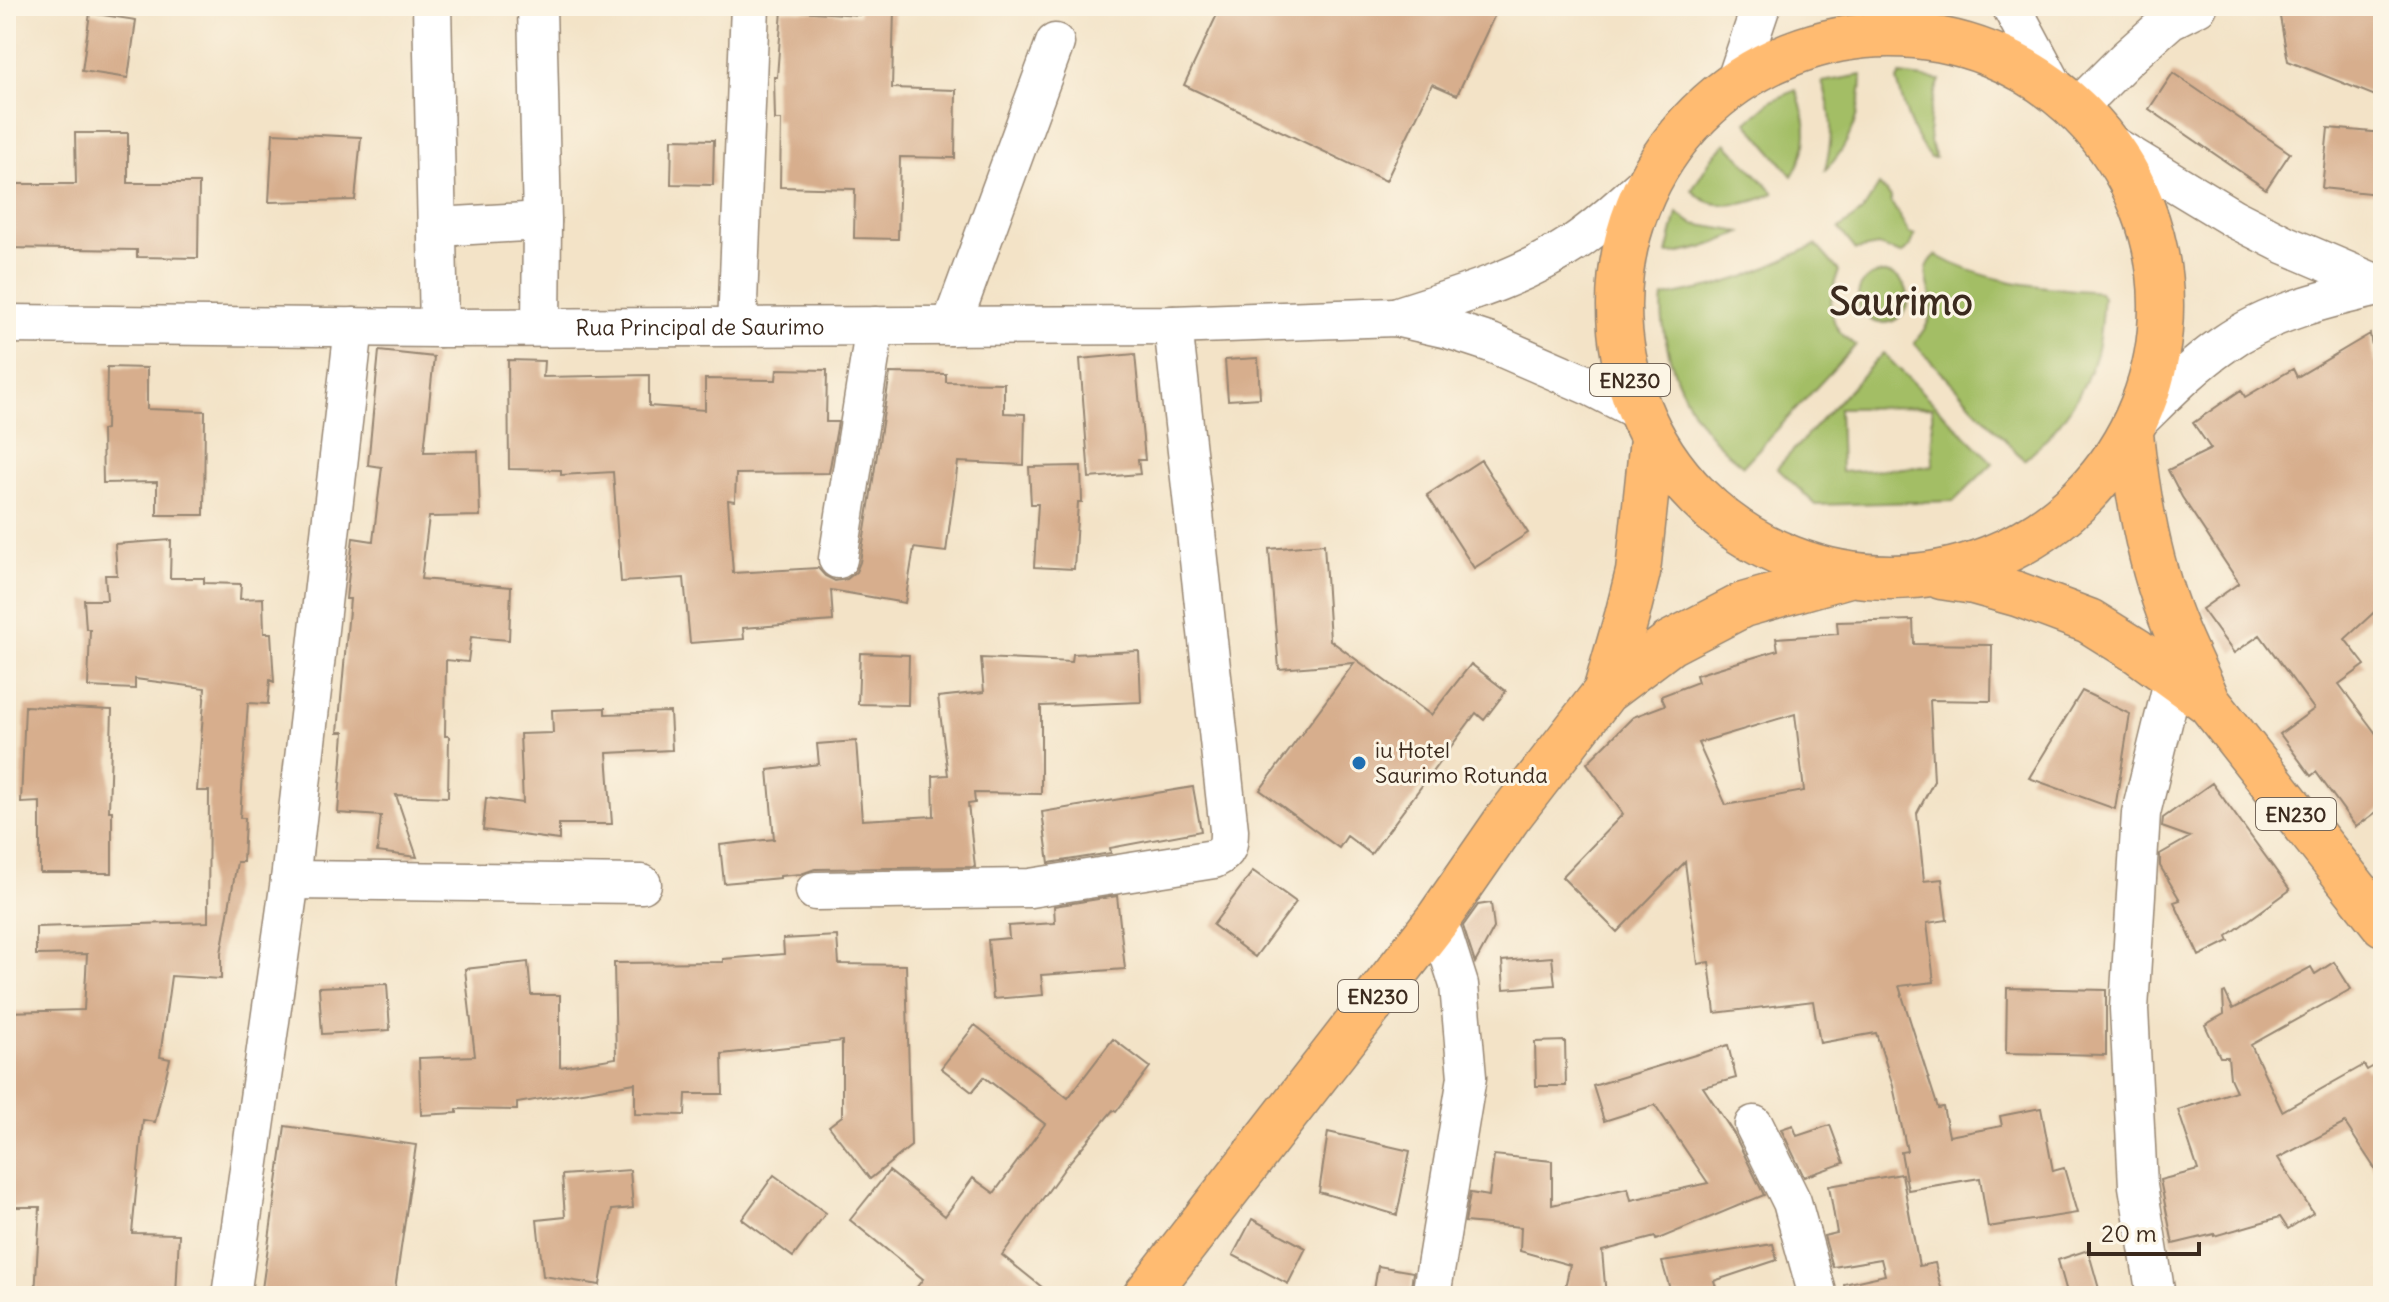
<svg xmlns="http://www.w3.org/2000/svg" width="2389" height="1302" font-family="Delius,sans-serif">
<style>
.green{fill:#a3be65;stroke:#6f7442;stroke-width:2;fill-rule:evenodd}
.building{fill:#d7ae8d;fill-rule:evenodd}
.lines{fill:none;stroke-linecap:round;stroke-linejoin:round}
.minor-casing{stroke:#978672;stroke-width:41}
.major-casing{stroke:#978672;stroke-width:47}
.minor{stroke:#fff;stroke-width:38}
.major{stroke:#ffbb71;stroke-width:44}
.poi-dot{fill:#1f6fb2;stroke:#fcf5e5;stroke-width:3}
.labels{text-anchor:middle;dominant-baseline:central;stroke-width:6;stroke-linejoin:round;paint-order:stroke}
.shield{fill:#fcf5e5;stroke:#75675a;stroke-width:2}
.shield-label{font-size:20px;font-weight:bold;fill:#3b2a1e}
.street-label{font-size:22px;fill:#3b2a1e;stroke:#fcf5e5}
.poi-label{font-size:22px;fill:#3b2a1e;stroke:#fcf5e5;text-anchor:start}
.town-label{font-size:38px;font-weight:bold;fill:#3b2a1e;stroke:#fcf5e5}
</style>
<rect width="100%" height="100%" fill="#fcf5e5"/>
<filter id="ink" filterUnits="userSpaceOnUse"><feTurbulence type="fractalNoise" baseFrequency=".0125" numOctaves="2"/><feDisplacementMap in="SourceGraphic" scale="16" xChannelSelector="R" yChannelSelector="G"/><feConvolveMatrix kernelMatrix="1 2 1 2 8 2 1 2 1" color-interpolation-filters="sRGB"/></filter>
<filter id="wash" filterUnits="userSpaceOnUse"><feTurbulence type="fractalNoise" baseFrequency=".006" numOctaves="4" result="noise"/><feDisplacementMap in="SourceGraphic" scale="32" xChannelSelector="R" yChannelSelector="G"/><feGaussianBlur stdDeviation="1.8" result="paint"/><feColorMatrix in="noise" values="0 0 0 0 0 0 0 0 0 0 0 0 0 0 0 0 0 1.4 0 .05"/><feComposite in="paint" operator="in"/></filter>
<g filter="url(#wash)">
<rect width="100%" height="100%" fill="#f3e3c7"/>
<!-- green -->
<path class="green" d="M1862,75C1862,109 1850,148 1825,170C1833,137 1834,115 1822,82Z
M1900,75L1940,80C1929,105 1924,132 1935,158H1930C1910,132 1905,111 1897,80Z
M1796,90C1808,123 1812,145 1792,176L1747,122L1771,101Z
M1726,143L1774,193C1750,205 1711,213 1692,190L1713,156Z
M1879,185L1891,197V202L1909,233L1915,235L1910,247L1901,254L1878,246L1856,250L1839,229L1862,212Z
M1677,213L1693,224L1741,232C1719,243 1691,253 1667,254Z
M1816,245L1839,271C1827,299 1826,328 1856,345L1743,466C1702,435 1676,392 1666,341C1663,326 1661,312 1663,297L1712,287L1747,276Z
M1936,255C1987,284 2043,287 2100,292L2103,297C2101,315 2101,335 2096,353C2084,396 2057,431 2024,460L1914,343C1922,333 1930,323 1932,309C1934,287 1916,272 1936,255Z
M1858 298a25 25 0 1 1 50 0a25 25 0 1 1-50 0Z
M1883,353L1993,463L1954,501L1816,505L1777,468ZM1932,407L1933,466L1841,472L1839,408Z"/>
<g id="blocks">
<!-- building -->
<path class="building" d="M1221,6H1499L1457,95L1432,84L1386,181L1184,85Z
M2278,6H2383V99L2288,61Z
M859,8L894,9L892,88L956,90L955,158L900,157L898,239L854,238L855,189L780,187L781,120H775L774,77H777L782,10L859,15Z
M90,13L136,20L128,78L82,71Z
M2173,73L2290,153L2266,189L2149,109Z
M2328,128L2383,133L2378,194L2322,188Z
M75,133H128V183H199L198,258L137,257V250L6,248V184H76Z
M273,133L361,137L355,200L269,202Z
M672,139L714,140L713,185L671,184Z
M2370,334L2375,364L2383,362V604L2345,639L2365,665L2339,684L2383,743V807L2356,827L2316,772L2311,776L2280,734L2314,709L2260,635L2234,653L2202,609L2239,583L2182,497L2168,470L2211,449L2193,423L2241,390L2245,397L2293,369L2297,377Z
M379,351L434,357L424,452L478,451L480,516L429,517L421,579L511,587L509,640L471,637L468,662L446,660L445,736H449L448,797L396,795L417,857L377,852L381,816L338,813L344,732H338L350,599H346L353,538L373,541L382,467L368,465Z
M1135,354L1145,460H1138L1140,474L1089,478L1080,359Z
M1258,358L1260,398L1228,400L1225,360Z
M508,360L544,361L543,377L649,375V406L705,410V379L776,380L777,369L827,370L826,422H838L829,473L736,474L735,501L728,500L733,573L818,568L825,576L835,581L847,579L856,572L860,562L890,373L946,374V382L1004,383V413L1025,414L1024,465L958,462L946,552L914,548L905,603L831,590L833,621L743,628L744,639L690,643L684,578L621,582L613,472L561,475V470L509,469Z
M107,367L147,368V409L205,411L204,515H157V482L103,483L102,430L106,429Z
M1481,460L1528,533L1474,568L1427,495Z
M1081,466L1082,502H1078L1074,569L1034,567L1038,504H1031L1029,467Z
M171,540L170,578H204V583L241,584L240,599L263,598L264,633H271L274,682L270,680L268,704L248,703L240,818H245L243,862H237L221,953V979L171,976L160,1057L170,1059L155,1122L143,1120L132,1233L179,1234L176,1296H35L40,1207H6V1012L84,1010L87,954L36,955V927L208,922L209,791H197L205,688L135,679V689L88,687L90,629H86L84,600H107L105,575H117L115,544Z
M1324,544L1330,640L1431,715L1471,664L1506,691L1484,720L1476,713L1371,854L1347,836L1339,848L1260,790L1354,663L1279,669L1269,549Z
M1913,620L1914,644L1992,645L1991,701L1930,700L1934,781L1917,813L1924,881L1942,879L1947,920L1927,923L1934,982L1899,986L1938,1108L1943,1107L1949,1136L2002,1126L2000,1116L2041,1108L2053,1171L2064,1168L2077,1213L1988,1227L1980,1178L1908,1190L1901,1152L1907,1151L1893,1086L1876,1033L1820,1043L1813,1001L1715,1013L1709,962L1698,964L1685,862L1617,932L1562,877L1623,814L1587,763L1633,717L1665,705L1661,696L1698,682L1696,675L1778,650L1776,638L1838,634L1837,622ZM1795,714L1804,791L1726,805L1698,743Z
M1139,651L1141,702L1041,706V794L974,793L975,803L968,804L975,867L815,869L801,874L780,876V878L724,883L720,845L774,839L768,770L819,764L817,744L856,741L862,820L934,816L933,776L948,775L938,697L984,692L981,658L1072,662L1073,654Z
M860,653L909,655L908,705L858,704Z
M2082,691L2130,714L2115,809L2029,778Z
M25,706L112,710L109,811H112V873H40V802L21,803Z
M605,708V714L670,712L672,750L607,753L612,824H559V840L483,830L486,798L523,803L520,734L553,733L552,710Z
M2212,783L2290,890L2227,936L2229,941L2199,956L2174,902L2180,900L2160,866V854L2190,837L2162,827L2163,818Z
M1193,787L1201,831L1110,848L1111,853L1049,863L1042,812Z
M1253,871L1296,902L1255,957L1213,925Z
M1117,896L1125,969L1041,975L1043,995L993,999L988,940L1009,938L1008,926L1055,923L1054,906Z
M1491,903L1494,928L1475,963L1463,926L1478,905Z
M837,936L839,964L906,965L911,1146L870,1179L829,1126L842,1116V1041L722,1054L723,1094H686L685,1115L635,1114V1083L517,1103V1110L457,1109V1113L421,1115L419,1058L475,1056L465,969L528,962L531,995H560V1067L616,1058L614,963L723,962V959L784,954L783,939Z
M1552,957L1555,985L1504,989L1502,961Z
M2334,962L2351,989L2251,1045L2282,1111L2364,1065L2367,1070L2383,1061V1181L2345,1123L2278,1158L2313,1213L2288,1229L2280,1217L2214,1236V1234L2173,1244L2160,1180L2198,1170L2178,1110L2236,1091L2230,1078L2228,1057H2220L2205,1025L2224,1014L2223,993L2225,992L2233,1009L2311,967L2315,974Z
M387,984L390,1030L322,1034L319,987Z
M2007,988L2106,990V1055L2006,1053Z
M975,1025L1068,1098L1113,1039L1150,1067L1116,1112L1113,1110L1067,1165L1002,1255L1053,1296H910L923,1279L850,1220L889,1171L945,1216L973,1178L994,1193L1045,1124L984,1077L972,1092L941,1068Z
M1565,1041L1566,1086H1536L1535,1042Z
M1728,1045L1736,1078L1703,1087L1734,1134L1764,1195L1656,1240L1655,1237L1602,1251L1606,1296H1563L1570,1265L1520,1251L1521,1227L1465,1222L1470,1193L1489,1196L1494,1155L1552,1161V1205L1628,1188L1631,1200L1708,1183L1655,1105L1604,1121L1593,1086Z
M1793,1125L1797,1136L1830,1125L1844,1163L1804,1177L1781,1129Z
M285,1126L416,1145L394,1296H261Z
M1328,1132L1410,1151L1397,1215L1319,1192Z
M630,1170L633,1208L612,1210L600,1285L543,1276L537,1220L565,1217L562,1175Z
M1902,1174L1919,1266L1935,1263L1943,1296H1845L1844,1284L1885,1275L1881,1259L1833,1267L1824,1236L1837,1233L1829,1186Z
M774,1175L826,1213L793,1257L742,1219Z
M1252,1219L1306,1248L1288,1284L1233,1255Z
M1773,1244L1777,1260L1714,1281L1719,1296H1672L1662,1262Z
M2088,1250L2101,1296H2068L2058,1260Z
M1378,1266L1413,1272L1410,1296H1373Z"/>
</g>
</g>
<g filter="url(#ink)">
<use href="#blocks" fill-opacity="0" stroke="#978672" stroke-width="2"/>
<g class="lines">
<defs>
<g id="minor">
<path d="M432,6L439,328"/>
<path d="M537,6L542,221L541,327"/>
<path d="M2011,6L2058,94"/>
<path d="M1736,80L1761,6"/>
<path d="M2075,110L2126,59L2170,20L2198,6"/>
<path d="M2114,146L2233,218L2286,245L2382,286"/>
<path d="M438,227L542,221"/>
<path d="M1395,317C1456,297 1520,279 1574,243C1600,226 1623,203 1646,183"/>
<path id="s1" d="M6,324L439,328L1173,325L1395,317L1448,329L1491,343L1592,387L1639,411"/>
<path d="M737,326L750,6"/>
<path d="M951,326L1055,43"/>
<path d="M2136,423C2164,396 2191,367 2223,345C2269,312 2329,298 2383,286"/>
<path d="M838,559L875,326"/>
<path d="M290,880L642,884"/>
<path d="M815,891L1030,888L1214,859C1228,852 1229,846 1229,830L1173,325"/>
<path d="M1754,1125L1792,1202L1818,1296"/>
<path d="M231,1296L290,880L354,327"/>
<path d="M1431,1296L1467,1077L1459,985L1438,919"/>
<path d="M2156,1296L2138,1186L2129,1009L2141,813L2174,677"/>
</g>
<path id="major" d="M1619 306a271 271 0 1 1 542 0a271 271 0 1 1-542 0Z
M2131,434C2137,492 2148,556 2168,610C2179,641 2195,671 2208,701
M1941,577L1974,582L2017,594L2089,621L2137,651L2209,703L2383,924
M1605,692L1627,616L1638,572L1652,439
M1145,1296L1438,919L1508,818L1605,692L1670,643L1743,605L1849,575"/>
</defs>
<!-- minor casing -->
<use href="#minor" class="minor-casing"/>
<!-- major casing -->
<use href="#major" class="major-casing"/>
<!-- minor -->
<use href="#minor" class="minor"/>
<!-- major -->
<use href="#major" class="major"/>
</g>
</g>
<!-- markers -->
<circle class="poi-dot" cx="1359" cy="763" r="8"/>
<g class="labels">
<!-- shield labels -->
<g class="shield">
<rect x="1590" y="364" width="80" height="32" rx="6"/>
<rect x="2256" y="798" width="80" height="32" rx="6"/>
<rect x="1338" y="980" width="80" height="32" rx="6"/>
</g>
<g class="shield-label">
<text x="1630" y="380">EN230</text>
<text x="2296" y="814">EN230</text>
<text x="1378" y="996">EN230</text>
</g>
<!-- street labels -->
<g class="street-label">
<text stroke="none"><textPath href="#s1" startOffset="694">Rua Principal de Saurimo</textPath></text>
</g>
<!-- poi labels -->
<g class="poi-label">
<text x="1375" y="750">iu Hotel<tspan x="1375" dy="25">Saurimo Rotunda</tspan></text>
</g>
<!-- town labels -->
<g class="town-label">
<text x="1901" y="301">Saurimo</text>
</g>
</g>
<!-- margin -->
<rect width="2389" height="1302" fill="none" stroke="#fcf5e5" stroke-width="32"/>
<!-- scale -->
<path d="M2089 1242v12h110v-12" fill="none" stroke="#3b2a1e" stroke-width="4"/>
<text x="2101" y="1242" font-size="24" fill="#3b2a1e" stroke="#fcf5e5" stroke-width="6" paint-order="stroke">20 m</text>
</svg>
